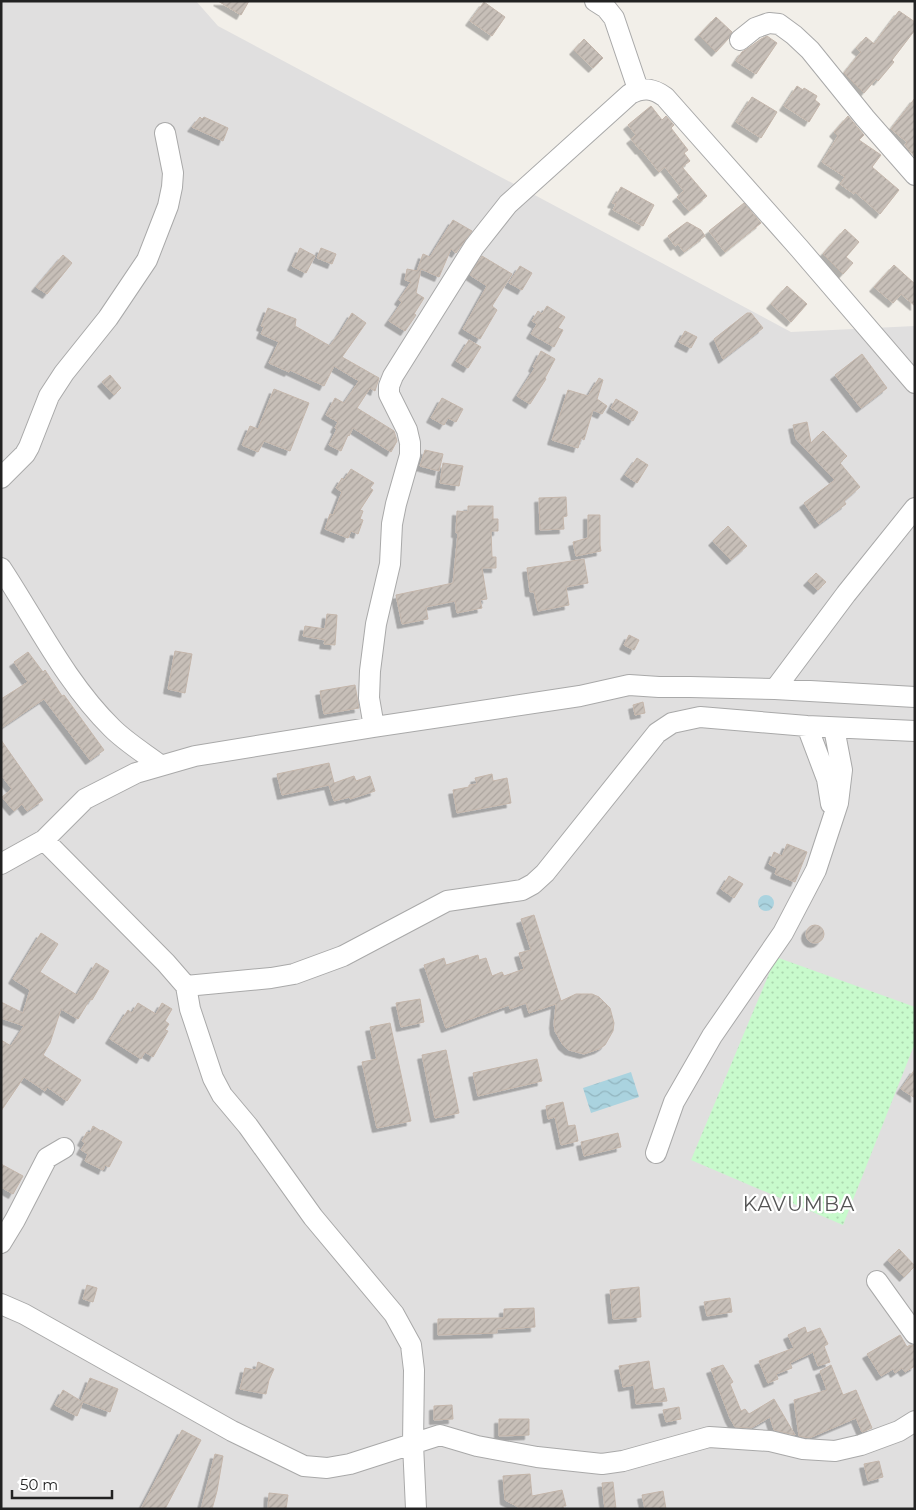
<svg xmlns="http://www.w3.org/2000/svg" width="916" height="1510" font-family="Montserrat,sans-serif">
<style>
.residential{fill:#e0dfdf}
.park{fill:url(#park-dots)}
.water{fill:url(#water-waves)}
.building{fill:url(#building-hatch);stroke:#c4b6ab;filter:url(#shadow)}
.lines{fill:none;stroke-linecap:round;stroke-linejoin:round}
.minor-casing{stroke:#a9a9a9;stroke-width:22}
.minor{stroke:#fff;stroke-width:20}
.labels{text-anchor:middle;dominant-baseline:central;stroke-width:4.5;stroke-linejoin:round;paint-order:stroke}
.quarter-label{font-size:20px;letter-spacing:1px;fill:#555;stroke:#fff}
</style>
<defs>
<pattern id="park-dots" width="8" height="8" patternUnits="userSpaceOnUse" patternTransform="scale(1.25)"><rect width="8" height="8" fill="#c8facc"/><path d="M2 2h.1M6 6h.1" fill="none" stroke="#acd6af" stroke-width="1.8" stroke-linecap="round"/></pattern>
<pattern id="water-waves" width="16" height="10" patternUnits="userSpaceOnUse" patternTransform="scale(1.25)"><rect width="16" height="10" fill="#aad3df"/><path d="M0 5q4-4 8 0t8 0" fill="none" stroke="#92b5bf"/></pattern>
<pattern id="building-hatch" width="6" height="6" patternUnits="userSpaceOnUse" patternTransform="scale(1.25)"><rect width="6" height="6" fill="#c7bfb8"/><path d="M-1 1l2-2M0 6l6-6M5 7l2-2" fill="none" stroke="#aba49e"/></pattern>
<filter id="shadow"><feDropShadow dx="-4.5" dy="4.5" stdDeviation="0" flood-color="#0004"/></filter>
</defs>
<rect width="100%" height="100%" fill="#f2efe9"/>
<!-- residential -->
<path class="residential" d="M1,1H196L218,26L791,332L915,326V1509H1Z"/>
<!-- park -->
<path class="park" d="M776,957L915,1007V1043L843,1225L691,1160Z"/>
<!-- water -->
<path class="water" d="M758 903a8 8 0 1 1 16 0a8 8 0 1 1-16 0Z
M631,1072L639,1097L591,1113L583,1088Z"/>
<!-- building -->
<path class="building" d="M218,1H249L241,15Z
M484,2L505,17L492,36L470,21Z
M899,11L915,22V30L892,60L894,62L878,81L876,79L864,93L844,73L861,52L856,48L866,37L874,44Z
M716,17L732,32L729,38L716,52L699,35Z
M767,36L777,43L756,74L736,61L742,52L747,49L761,39Z
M584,39L603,58L593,68L574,50Z
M797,86L803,90L804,88L817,96L815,100L820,104L809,122L784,106Z
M752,97L777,112L761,138L736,122Z
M915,98V157L905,145L907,142L891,129Z
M651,106L662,120L666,116L674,125L671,128L688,150L684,153L690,161L682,167L707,196L689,211L677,197L684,191L665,167L659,172L641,149L640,150L631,139L636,135L628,125Z
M848,116L864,135L859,140L881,155L872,167L899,190L880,214L855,192L854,194L840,184L845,177L822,162L838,136L834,132Z
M200,117L202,119L204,117L228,128L223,141L192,127Z
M621,187L654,205L643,226L613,210L616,204L612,203Z
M744,203L761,223L725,252L709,231Z
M453,220L472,231L456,253L451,249L439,277L421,269L416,293L424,298L414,314L416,315L405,331L389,321L402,302L399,300L411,282L405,280L407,269L417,271L423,254L430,257Z
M687,222L701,230L705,236L684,252L678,244L675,246L668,236Z
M845,229L859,242L846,257L853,263L843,274L823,254Z
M300,248L315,256L306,273L292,266Z
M321,248L336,254L332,264L317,258Z
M63,255L72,263L47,294L36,287Z
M482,256L512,274L492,306L497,310L480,339L463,329L487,286L470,275Z
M894,265L915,284V306L901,294L893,303L874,287Z
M520,266L532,273L522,290L509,283Z
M787,286L807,304L791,322L771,304Z
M547,306L565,317L558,328L563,330L554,347L531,334L537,324L532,321L538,311L542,314Z
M268,308L296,319L295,326L330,346L337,336H338L352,313L366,323L342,357L379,378L375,391L370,388L357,408L394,431L397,441L391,452L353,428L349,436L348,435L341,451L329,445L337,429L335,428L338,422L326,415L335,398L344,403L359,381L334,366L324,386L290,370L289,372L269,363L279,342L261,334L264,327L261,326Z
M747,313H751L763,328L723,359L714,339Z
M685,331L697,337L691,348L679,342Z
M469,340L481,347L468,368L456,361Z
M541,351L555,359L545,378L546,379L530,404L517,396L535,368L533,367Z
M862,354L887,388L861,408L835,375Z
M110,375L121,388L114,395L102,382Z
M599,378L603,380L597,399L607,406L602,414L593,410L584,440L581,438L578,448L552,440L568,390L588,396Z
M274,389L309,403L290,451L264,441L258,452L242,445L250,426L258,429Z
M442,398L463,409L456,422L448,418L444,425L431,418Z
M616,399L638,412L633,421L611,408Z
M807,422L811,443L823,431L847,456L840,463L860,487L844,501L846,504L819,524L804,503L835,480L796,439L793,425Z
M425,450L443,454L439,471L420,466Z
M637,458L648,465L637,483L625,475Z
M443,463L463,466L459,486L440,483Z
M351,469L374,483L370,488L373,490L360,510L363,511L360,519L363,520L358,534L351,531L348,538L325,529L330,514L333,515L342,492L336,488L342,478L344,480Z
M566,497L567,516L563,517L564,529L540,530L539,498Z
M468,506H493V519H498V531H491L492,557H496V568H482L487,599L480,600L482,608L457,613L455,601L426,607L428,619L402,624L396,595L453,583L458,533H456L457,511L468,512Z
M588,515H600V545L601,551L576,556L573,542L588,538Z
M728,526L747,546L731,560L713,541Z
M584,559L588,583L566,587L569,605L538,611L534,592H530L527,568Z
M816,573L826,582L818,590L808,581Z
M327,614L337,615L335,645L324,644L325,640L303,636L305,626L325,629Z
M629,635L639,640L634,650L624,645Z
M175,651L192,654L185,693L168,689Z
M28,652L43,672L45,670L62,696L64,695L104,750L90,760L44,699L1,728V699L28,682L14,662Z
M355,685L359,708L324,714L320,691Z
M643,702L645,713L635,715L633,705Z
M1,740L43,800L27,811L22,804L14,811L2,797L12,789L1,775Z
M329,763L334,783L354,776L356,781L370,776L375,791L350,799V797L334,801L329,785L282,795L277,774Z
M492,774L493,781L507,778L511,803L457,813L453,790L469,787V785L477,784L475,778Z
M787,844L807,852L795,882L775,874L777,868L769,864L774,852L782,856Z
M729,876L743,884L734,898L721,889Z
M534,915L561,1001L576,994H592L599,997L610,1008L614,1023L613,1031L605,1045L599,1049L584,1054L569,1050L563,1045L555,1031L554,1024L556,1004L529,1013L526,1003L510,1009L509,1005L446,1028L424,965L444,958L446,965L478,955L479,960L486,958L492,976L502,972L504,976L524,969L519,953L531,950L521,919Z
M806 934a9 9 0 1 1 18 0a9 9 0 1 1-18 0Z
M41,933L58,944L40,972L77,995L96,963L109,971L92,1000L90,999L78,1019L61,1009L50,1043L43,1055L81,1080L67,1101L47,1087L45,1091L24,1077L1,1111V1040L11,1046L24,1026L1,1018V1002L23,1013L30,990L13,979Z
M420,999L424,1022L401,1027L396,1003Z
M138,1003L156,1014L162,1003L172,1009L165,1021L169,1024L165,1030L168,1031L153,1057L145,1052L141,1059L110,1039L128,1010L132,1013Z
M390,1023L411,1121L377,1128L362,1062L377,1059L370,1027Z
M446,1050L459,1113L435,1118L422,1055Z
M537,1059L542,1081L478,1096L473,1073Z
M915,1069V1098L901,1089Z
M563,1102L568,1126L575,1125L578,1141L561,1145L555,1117L548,1119L546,1106Z
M93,1126L101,1131L102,1130L122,1142L109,1167L105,1165L103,1170L85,1161L88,1154L81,1150L85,1143L82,1141L87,1132L90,1133Z
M618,1133L621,1147L584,1156L581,1142Z
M1,1164L23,1176L13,1194L1,1187Z
M899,1249L915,1266L904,1277L888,1260Z
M87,1285L97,1288L93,1302L83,1299Z
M639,1287L641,1317L613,1319L610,1290Z
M730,1298L732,1312L707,1316L704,1302Z
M534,1308L535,1327L497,1329V1333L438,1335V1319L504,1318V1309Z
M805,1327L807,1333L820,1328L828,1344L824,1346L830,1362L818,1366L813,1352L790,1363L792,1368L776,1374L778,1379L768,1383L759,1361L794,1348L788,1335Z
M900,1335L907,1347L910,1345L915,1346V1366L905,1372L902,1368L895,1373L893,1369L881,1376L867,1354Z
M649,1361L653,1388L654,1390L664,1388L667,1401L636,1404L634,1385L623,1387L619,1366Z
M258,1362L274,1369L269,1380L266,1394L240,1389L245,1368L256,1370Z
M723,1365L733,1382L730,1384L741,1411L745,1409L749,1414L774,1399L795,1435L774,1430L770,1417L751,1428L735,1427L730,1418L711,1369Z
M831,1365L843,1395L856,1390L872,1428L862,1432L856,1418L809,1438L799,1436L794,1400L827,1390L820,1371Z
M90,1378L118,1389L110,1412L83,1402L77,1416L55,1405L63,1390L81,1401Z
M452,1405L453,1419L434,1420V1406Z
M679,1407L681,1419L666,1422L663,1410Z
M499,1419H529V1435L499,1436Z
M182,1430L201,1440L165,1509H141Z
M215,1454L223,1456L217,1491L212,1509H201Z
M879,1461L883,1477L868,1481L864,1464Z
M530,1474L532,1496L562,1490L566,1506H563L564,1509H522L505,1500L503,1476Z
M613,1482L616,1509H605L602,1483Z
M663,1491L666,1509H645L642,1495Z
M269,1493L288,1495L286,1509H268Z"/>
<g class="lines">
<defs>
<path id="minor" d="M595,1L606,8L614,18L638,89
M740,40L755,28L769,23L779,24L794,35L810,50L865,118L915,175
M1,478L25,454L29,447L49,396L64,373L108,318L147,260L168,206L172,187L173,173L165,133
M1,568C36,621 66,683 112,728C126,742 144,753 160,765
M775,689L846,594L915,508
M807,726L827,779L831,804
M374,727L369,698L370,671L376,624L390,564L392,524L396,504L410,455V443L407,430L389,394V386L393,376L474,247L508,204L630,94C643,87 653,88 665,97L799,248L915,383
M44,840L166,963L186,986L190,1009L213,1078L222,1095L248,1126L313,1217L394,1314L411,1345L414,1370L413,1444L416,1509
M1,864L44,840L85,799L136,773L195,756L374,727L580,696L629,685L659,687H690L775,689L915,697
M186,986L271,978L294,974L343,956L447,901L522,890L533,884L545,873L657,733L672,723L700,717L807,726L915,731
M656,1153L674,1102L712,1036L783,933L816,870L838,803L842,770L834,728
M1,1243L15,1220L47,1158L64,1148
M877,1281L915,1334
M1,1304L24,1314L232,1431L304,1466L327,1468L350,1464L440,1435L477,1446L537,1457L602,1464L623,1461L709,1437L770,1441L803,1449L835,1451L861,1445L899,1431L915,1421"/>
</defs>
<!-- minor casing -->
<use href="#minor" class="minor-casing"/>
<!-- minor -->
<use href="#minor" class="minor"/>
</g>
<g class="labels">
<!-- quarter labels -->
<g class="quarter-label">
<text x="799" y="1204">KAVUMBA</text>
</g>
</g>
<!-- border -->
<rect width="916" height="1510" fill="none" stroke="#222222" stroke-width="5"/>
<!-- scale -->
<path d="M12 1490v8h100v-8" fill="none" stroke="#222222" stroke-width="2.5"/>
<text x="20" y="1490" font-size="15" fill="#222222" stroke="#ffffff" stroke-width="4" paint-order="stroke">50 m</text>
</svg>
